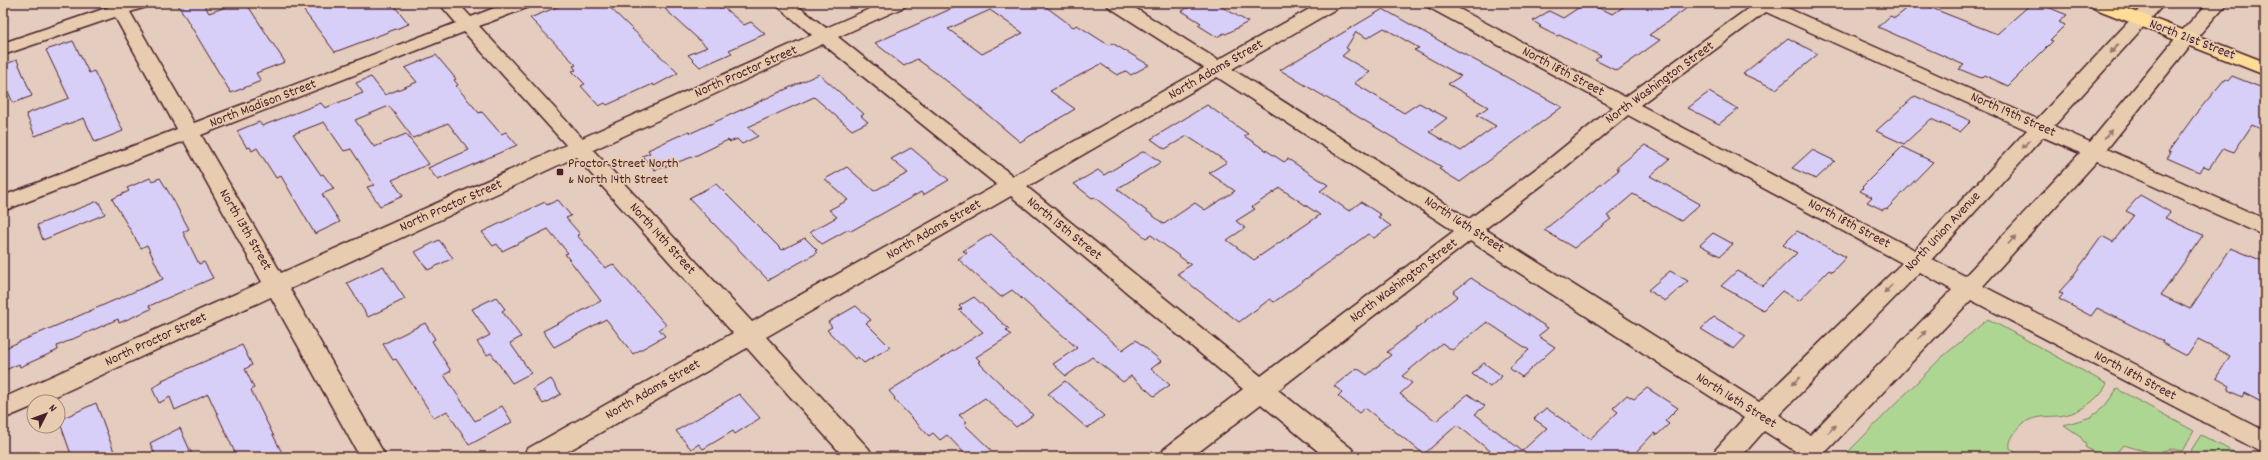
<svg xmlns="http://www.w3.org/2000/svg" width="2268" height="460" font-family="Dekko,sans-serif">
<style>
.green{fill:#aed693;stroke:#7c7a5f}
.building{fill:#d8cff8;stroke:#4a1f2b;fill-rule:evenodd}
.lines{fill:none;stroke-linecap:round;stroke-linejoin:round}
.minor-casing{stroke:#4a1f2b;stroke-width:3}
.major-casing{stroke:#4a1f2b;stroke-width:3}
.minor{fill:#e7ccaf;fill-rule:evenodd}
.major{fill:#fedd96;fill-rule:evenodd}
.oneway{fill:#98766d}
.poi-dot{fill:#4a1f2b;stroke:#e7ccaf;stroke-width:1.5}
.labels{text-anchor:middle;dominant-baseline:central;stroke-width:3.5;stroke-linejoin:round;paint-order:stroke}
.street-label{font-size:14px;fill:#4a1f2b;stroke:#e7ccaf}
.poi-label{font-size:14px;fill:#4a1f2b;stroke:#e7ccaf;text-anchor:start}
</style>
<rect width="100%" height="100%" fill="#e4cdbe"/>
<filter id="ink" filterUnits="userSpaceOnUse"><feTurbulence type="fractalNoise" baseFrequency=".025" numOctaves="2"/><feDisplacementMap in="SourceGraphic" scale="8" xChannelSelector="R" yChannelSelector="G"/><feConvolveMatrix kernelMatrix="1 2 1 2 8 2 1 2 1" color-interpolation-filters="sRGB"/></filter>
<g filter="url(#ink)">
<!-- green -->
<path class="green" d="M1988,319L2107,384C2099,398 2087,407 2072,413C2049,421 2030,409 2014,434C2011,439 2009,443 2010,448L2021,457H1843L1941,358Z
M2117,389L2194,431L2182,451L2171,449L2162,451L2160,455L2123,445L2113,457H2103L2085,447L2086,445L2079,435L2064,425L2091,417L2104,407Z
M2201,435L2243,457H2191L2188,455Z"/>
<!-- building -->
<path class="building" d="M177,3H203L209,13L237,3H246L285,62L256,73L261,81L231,93Z
M298,3H392L409,24L335,52Z
M567,3H605L678,73L654,86L653,84L607,105L605,103L599,106L581,86L585,84L572,71L576,70L573,66L576,65L530,18Z
M678,3H698L703,8L714,3L720,8L723,7L744,25L751,22L765,34L729,50L732,53L700,67L688,55L707,47L665,9Z
M964,3H1041L1073,27L1077,25L1102,41L1109,45L1112,43L1149,65L1131,75L1126,71L1117,75L1101,64L1050,91L1075,109L1020,142L955,87L917,59L904,66L875,43ZM990,10L1023,33L982,54L948,29Z
M1197,3H1215L1248,22L1226,34L1224,33L1217,37L1198,25L1201,23L1182,11Z
M1586,3L1613,14L1629,3H1694L1649,35L1660,40L1617,71L1595,60L1601,56L1559,35L1557,36L1539,27L1541,26L1533,21L1549,11L1563,18Z
M1914,3H1919L1997,34L2032,3H2038L2067,15L2059,22L2065,25L2050,40L2053,41L2008,86L1984,75L1981,78L1959,69L1964,65L1878,27L1890,16L1895,18Z
M1383,9L1454,49L1562,107L1460,182L1439,169L1442,167L1280,70ZM1384,28L1419,48L1414,50L1461,76L1448,84L1488,107L1477,115L1496,126L1461,151L1429,132L1447,118L1419,103L1404,113L1354,83L1370,72L1342,56L1349,50L1346,48L1356,32L1367,38Z
M1788,38L1818,54L1776,89L1743,74Z
M73,41L89,73L94,71L123,131L95,142L84,118L35,136L26,114L69,98L46,50Z
M436,55L456,79L454,80L458,85L456,86L479,113L482,112L501,134L506,132L517,145L438,180L428,168L469,150L448,123L413,138L389,106L355,120L374,147L406,134L429,164L392,180L403,196L380,206L367,187L374,185L351,149L344,151L324,122L293,134L321,175L323,174L334,189L322,194L340,222L315,234L281,176L276,178L257,148L252,151L250,147L247,148L237,131L259,122L262,126L321,103L325,108L363,93L356,83L371,77L385,95L417,82L405,68Z
M17,60L32,96L13,103L7,89L3,90V65Z
M819,74L864,114L861,116L868,122L852,130L814,97L748,127L758,136L742,144L737,139L730,142L728,140L695,156L655,170L642,156L650,153L648,150L689,131L691,133Z
M2232,76L2265,89V131L2252,125L2234,152L2223,148L2209,168L2204,166L2199,172L2167,158L2171,153L2168,152L2194,116L2225,79L2228,81Z
M1709,92L1738,109L1719,124L1688,108Z
M1915,96L1951,112L1971,121L1960,132L1931,119L1904,144L1876,131Z
M1207,105L1248,134L1244,136L1284,162L1288,159L1328,185L1320,191L1349,211L1361,202L1381,215L1378,217L1391,226L1374,238L1368,234L1274,302L1270,299L1239,322L1177,274L1191,265L1151,235L1146,238L1094,197L1092,198L1074,184L1098,170L1104,175L1144,151L1161,162L1117,189L1164,224L1195,203L1205,210L1235,191L1209,173L1227,162L1187,136L1165,149L1151,139ZM1280,188L1320,215L1254,260L1227,240L1245,228L1236,221L1255,209L1252,207Z
M1645,145L1670,159L1650,176L1700,204L1681,221L1633,194L1607,216L1611,219L1574,248L1544,230L1619,170L1616,168Z
M1902,147L1933,162L1887,209L1885,208L1883,210L1867,202L1872,197L1860,191L1863,188L1862,187Z
M911,148L949,180L923,195L921,192L851,231L849,229L822,244L810,232L837,217L829,210L848,200L825,179L847,167L874,191L908,173L891,159Z
M1812,150L1835,161L1816,179L1792,168Z
M150,178L152,181L160,178L171,196L189,229L183,232L199,264L204,262L213,278L149,306L151,309L119,323L118,319L57,346L58,350L20,367L19,364L3,371V349L163,279L147,245L141,248L112,199L129,191L127,188Z
M716,184L782,250L805,238L817,250L815,251L817,253L768,280L689,198Z
M2140,195L2170,212L2165,218L2203,235L2161,295L2190,309L2231,248L2265,262V404L2244,393L2242,397L2228,390L2230,386L2216,378L2230,356L2198,340L2187,356L2162,343L2163,341L2097,308L2091,316L2059,299L2063,294L2059,292L2070,280L2102,236L2113,242L2134,215L2126,211Z
M558,200L571,216L566,218L580,234L577,235L605,268L613,264L666,325L659,329L665,336L633,354L606,319L554,347L543,331L601,301L565,254L568,253L548,229L502,251L497,244L493,246L482,232L545,202L547,205Z
M98,201L105,214L43,240L37,225Z
M1797,231L1846,257L1832,272L1829,270L1799,301L1782,291L1763,310L1721,286L1737,271L1763,286L1797,253L1783,245Z
M1713,233L1733,244L1720,256L1700,245Z
M991,234L1122,350L1136,340L1161,361L1151,369L1170,385L1154,396L1131,376L1123,382L1092,357L1066,376L1053,364L1077,348L1012,290L1001,297L958,259L967,253L963,251Z
M439,240L453,258L428,270L415,252Z
M383,266L405,299L368,317L347,283Z
M1670,271L1688,281L1665,301L1648,290Z
M1471,278L1548,328L1538,336L1555,347L1522,377L1509,368L1529,350L1487,322L1452,350L1442,343L1402,376L1412,383L1400,394L1436,421L1468,394L1485,406L1475,414L1522,451L1547,428L1534,419L1546,408L1590,439L1618,412L1613,408L1627,395L1634,399L1647,388L1678,408L1665,421L1669,424L1657,435L1654,433L1631,457H1498L1457,425L1424,454L1365,408L1359,413L1338,396L1342,392L1334,386L1357,368L1367,375L1391,355L1387,352L1458,296L1453,292Z
M496,297L505,309L502,311L521,337L510,343L531,373L512,383L491,353L487,355L477,342L490,335L472,309Z
M974,297L1009,329L1006,330L1011,335L976,357L980,361L978,362L1033,415L1016,427L985,398L959,415L967,422L964,424L991,450L981,457H968L947,435L940,440L933,433L929,436L894,399L895,398L889,391L983,332L959,310L962,309L959,306Z
M856,306L871,320L866,323L890,347L864,363L858,357L855,359L827,330L832,327L828,322Z
M1714,317L1746,336L1734,349L1701,329Z
M425,323L435,339L432,341L451,371L444,375L475,421L502,406L512,422L469,445L447,411L434,418L396,359L393,360L383,344Z
M242,345L252,365L245,369L254,388L251,390L284,457H237L208,394L175,410L170,397L159,403L152,388L163,382L162,380Z
M1484,363L1502,376L1490,387L1472,374Z
M551,379L561,394L543,404L533,389Z
M1065,381L1104,416L1087,428L1048,394Z
M739,394L760,418L735,434L733,431L703,449L699,444L691,449L676,431Z
M96,403L116,457H72L59,420Z
M180,428L193,457H156L150,443Z"/>
<g class="lines">
<defs>
<path id="minor" d="M107,3H149L146,7L130,12L194,123L456,23L439,3H458L471,17L507,3H532L529,7L479,26L582,138L812,35L774,3H794L826,28L883,3H907L904,7L838,37L1013,176L1204,68L1109,7L1106,3H1127L1218,60L1320,3H1342L1339,7L1232,69L1469,219L1549,159L1613,107L1428,7L1425,3H1448L1625,97L1753,5L1752,3H1776L2037,119L2146,3H2165L2054,126L2090,142L2179,34L2208,3H2227L2193,42L2107,149L2265,219V236L2097,161L1983,286L2265,431V454L1971,300L1821,457H1792L1795,451L1764,431L1741,457H1712L1716,449L1744,418L1470,241L1278,390L1352,449L1356,457H1325L1261,404L1192,457H1160L1164,449L1243,389L1011,196L766,337L869,449L873,457H844L747,348L558,457H523L527,449L733,333L576,157L290,289L386,457H360L271,297L43,402H34V406L3,419V398L262,282L184,141L3,211V196L177,129L115,17L3,55V43L109,7ZM1766,12L2027,130L1915,250L1640,105ZM464,32L566,145L281,273L201,135ZM823,44L997,185L752,322L593,150ZM1217,77L1454,231L1261,376L1027,187ZM1628,115L1902,263L1759,402L1485,229L1563,169ZM2043,137L2080,153L1965,276L1932,259ZM1920,272L1952,290L1810,435L1779,415Z"/>
<path id="major" d="M2088,3H2113L2265,62V75L2091,7Z"/>
</defs>
<!-- minor casing -->
<use href="#minor" class="minor-casing"/>
<!-- major casing -->
<use href="#major" class="major-casing"/>
<!-- minor -->
<use href="#minor" class="minor"/>
<!-- major -->
<use href="#major" class="major"/>
</g>
<!-- one-way arrows -->
<defs><path id="oneway-solid" d="M-6-.8H1V-3.2L6.5 0L1 3.2V.8H-6Z"/></defs>
<g class="oneway">
<use href="#oneway-solid" transform="translate(2114 49) rotate(133)"/>
<use href="#oneway-solid" transform="translate(2108 134) rotate(-51)"/>
<use href="#oneway-solid" transform="translate(2026 144) rotate(133)"/>
<use href="#oneway-solid" transform="translate(2012 240) rotate(-47)"/>
<use href="#oneway-solid" transform="translate(1888 289) rotate(135)"/>
<use href="#oneway-solid" transform="translate(1922 335) rotate(-46)"/>
<use href="#oneway-solid" transform="translate(1796 381) rotate(135)"/>
<use href="#oneway-solid" transform="translate(1832 429) rotate(-46)"/>
</g>
</g>
<!-- markers -->
<rect class="poi-dot" x="556" y="168" width="8" height="8" rx="2"/>
<g class="labels">
<!-- street labels -->
<g class="street-label">
<text transform="translate(2192 40) rotate(21)">North 21st Street</text>
<text transform="translate(1216 70) rotate(-30)">North Adams Street</text>
<text transform="translate(746 72) rotate(-24)">North Proctor Street</text>
<text transform="translate(1563 72) rotate(28)">North 18th Street</text>
<text transform="translate(1660 83) rotate(-36)">North Washington Street</text>
<text transform="translate(263 104) rotate(-21)">North Madison Street</text>
<text transform="translate(2013 115) rotate(24)">North 19th Street</text>
<text transform="translate(451 206) rotate(-24)">North Proctor Street</text>
<text transform="translate(1849 224) rotate(28)">North 18th Street</text>
<text transform="translate(1464 225) rotate(33)">North 16th Street</text>
<text transform="translate(1064 229) rotate(39)">North 15th Street</text>
<text transform="translate(245 230) rotate(60)">North 13th Street</text>
<text transform="translate(934 230) rotate(-30)">North Adams Street</text>
<text transform="translate(1943 232) rotate(-47)">North Union Avenue</text>
<text transform="translate(662 239) rotate(48)">North 14th Street</text>
<text transform="translate(1404 281) rotate(-37)">North Washington Street</text>
<text transform="translate(156 340) rotate(-25)">North Proctor Street</text>
<text transform="translate(2135 376) rotate(28)">North 18th Street</text>
<text transform="translate(653 390) rotate(-30)">North Adams Street</text>
<text transform="translate(1736 401) rotate(32)">North 16th Street</text>
</g>
<!-- poi labels -->
<g class="poi-label">
<text x="568" y="164">Proctor Street North<tspan x="568" dy="16">&amp; North 14th Street</tspan></text>
</g>
</g>
<!-- margin -->
<rect width="2268" height="460" fill="none" stroke="#e7ccaf" stroke-width="16"/>
<rect x="8" y="8" width="2252" height="444" fill="none" stroke="#4a1f2b" stroke-width="1.5" filter="url(#ink)"/>
<!-- north arrow -->
<g transform="translate(46 414) rotate(48)"><circle r="19" fill="#e7ccaf" stroke="#a8877a"/>
<path d="M0-3L7 15L0 10L-7 15Z" fill="#4a1f2b"/>
<text y="-6" font-size="11" font-weight="bold" text-anchor="middle" fill="#4a1f2b">N</text>
</g>
</svg>
